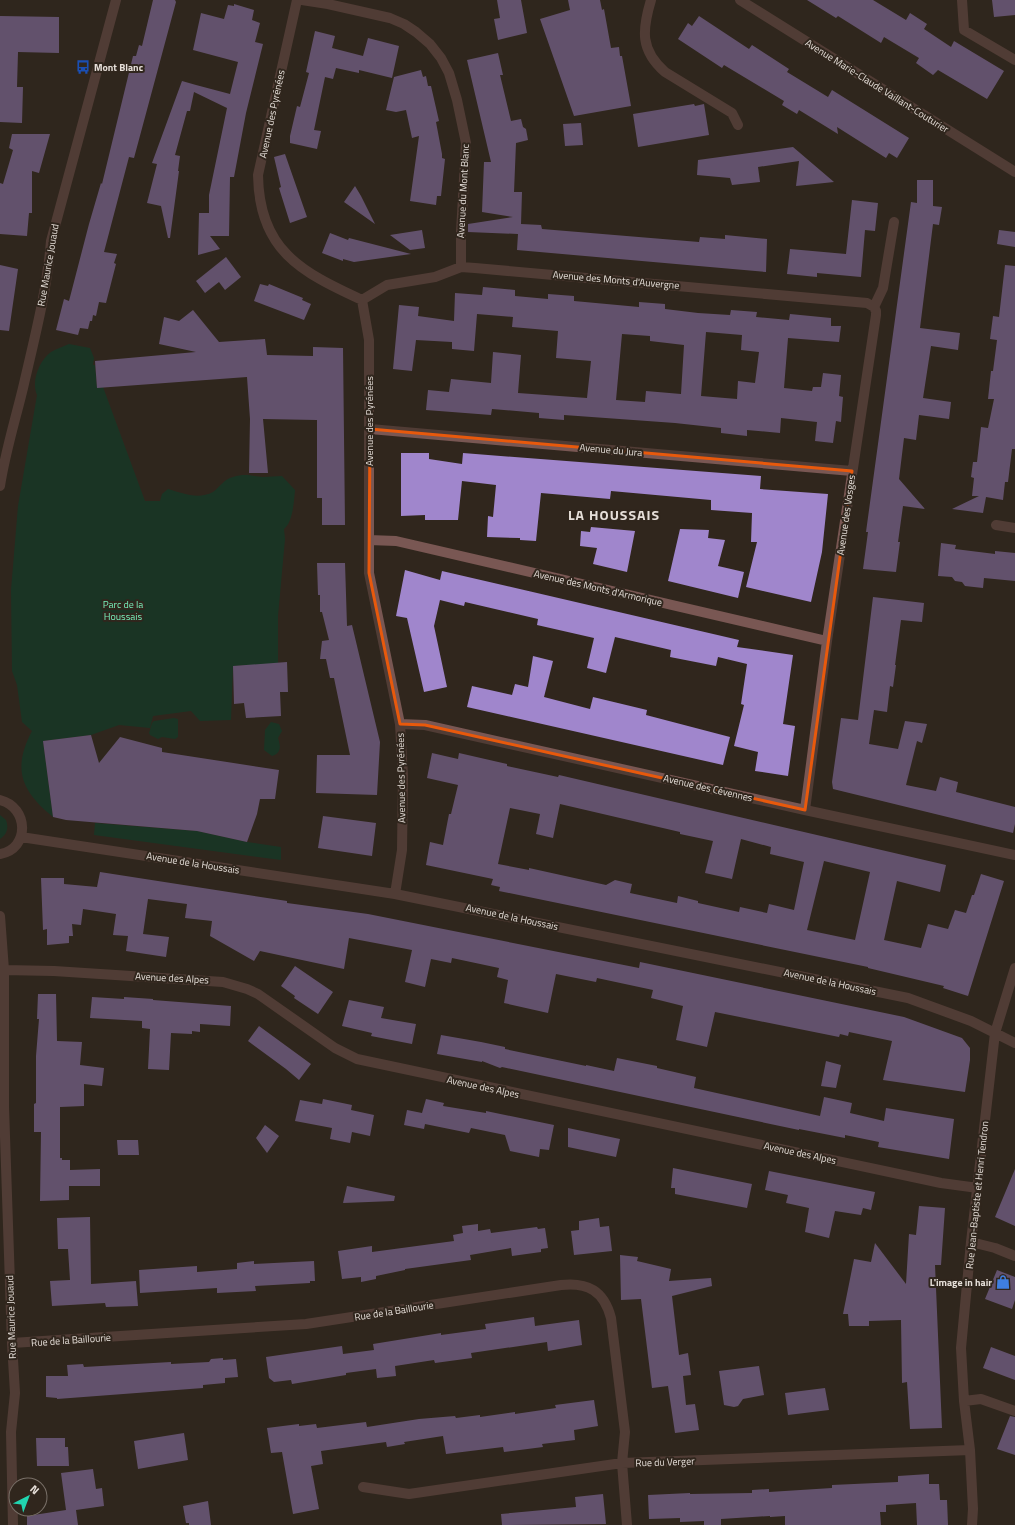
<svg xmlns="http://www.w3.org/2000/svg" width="1015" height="1525" font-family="'Titillium Web',sans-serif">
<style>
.green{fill:#00462e}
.building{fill:#a086cc;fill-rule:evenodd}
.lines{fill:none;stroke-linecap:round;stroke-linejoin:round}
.street{stroke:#795753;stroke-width:10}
.marked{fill:none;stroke:#e8590c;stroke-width:3;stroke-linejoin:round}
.labels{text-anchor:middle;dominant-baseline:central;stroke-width:4;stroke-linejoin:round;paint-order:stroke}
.poi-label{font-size:10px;font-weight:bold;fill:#e6dfd9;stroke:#30261d;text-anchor:start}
.street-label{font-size:10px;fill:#e6dfd9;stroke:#30261d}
.park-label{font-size:10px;fill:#78f2bd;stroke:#30261d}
.district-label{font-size:14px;font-weight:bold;letter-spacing:1px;fill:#e6dfd9;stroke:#30261d}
</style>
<rect width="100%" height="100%" fill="#30261d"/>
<!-- green -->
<path class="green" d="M69,344L90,348L94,358L93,365H95L97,388L103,387L145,501H160L162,494L168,489C182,493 198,500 213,492C220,487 224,479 233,477C245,473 251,476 263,477C270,477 276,476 282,476L295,490C294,501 293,522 284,529L285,539L278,616V671L251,672L250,665L233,666L231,720L200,721L191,711L153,716L150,728L119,725L91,735L43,741L53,817C21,791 12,769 32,731L22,722L17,685L12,671L11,590L18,506L37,395C31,381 39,361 51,352C56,349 64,346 69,344Z
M174,718L178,719V737L175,739L162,737L158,739L150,735L149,733L152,723L154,721Z
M271,722L279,724L282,731L278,738C281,747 281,753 272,756L264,750L265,730Z
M0,815L6,820C9,828 7,834 0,839Z
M95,823L197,831L247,842L281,847V860L94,835Z"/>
<!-- building -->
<path class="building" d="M153,0H175L176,2L134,158L129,157L104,252L117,254L114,263L116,264L106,303L99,302L96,316L93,315L92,321H90L88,329L80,328L78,335L56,330L64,299L69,301L89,224L101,183L102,184L133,56H136L139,45L142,46Z
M497,0H521L527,33L498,40L494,19L500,18Z
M568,0H600L602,10L604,9L611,48L619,47L620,56H622L631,106L574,116L540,19L570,10Z
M807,0H873L906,20L910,13L927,24L924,29L951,47L954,41L1004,71L987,99L938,70L933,75L916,63L919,58L884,37L881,43L838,16L836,18Z
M992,0H1015V15L994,17Z
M234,4L254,10L252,20L260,23L255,42L263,44L246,113L234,177H230L229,236H210L220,249L198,255L199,213H209V195L227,108L194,92L190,111H187L175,155L180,156L178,171H179L170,238H168L161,206L147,203L157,164L152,163L182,81L196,85L195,87L196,85L230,94L238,62L193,50L201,13L224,19L228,5L234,6Z
M0,16L59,17V53L18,52L17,87H23L22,123L0,122Z
M699,16L749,49L752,45L769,56L789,69L787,72L828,97L832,90L909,138L897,158L889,153L886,158L837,127L838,134L799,110L797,114L782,105L784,101L724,65L722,68L678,39L688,23L692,26Z
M315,31L335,36L332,48L363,56L368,38L399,46L392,78L359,70V73L336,68L333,79L325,77L314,130L321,131L317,149L290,143V136L297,106L300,107L309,73L306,72Z
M498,53L503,75H500L511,121L521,119L523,127L526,129L528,140L516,143L514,192H522L521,224L541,225L542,229L699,242L700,237L725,239V235L767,239L766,272L517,250L518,234L468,232V224L513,217L482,212L484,162H491L467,60Z
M421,70L423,77L426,76L428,86H431L439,121L436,122L442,154V158L445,159L441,196H437L436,205L410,201L419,136L412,138L406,110L396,112L386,110L394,77Z
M694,104L695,106L704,104L709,135L638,147L633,114Z
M581,123L583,145L565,146L563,124Z
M12,134H50L39,173L32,171V213H29L27,236L0,234V183L3,184L13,150L9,148Z
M793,147L834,182L796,186L799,161L758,167L760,182L732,185L730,178L697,175L698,160Z
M285,154L307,217L290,223L279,188L281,187L274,157Z
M917,180H933V206L942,207L939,225L933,224L920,328L960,333L958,350L931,346L923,398L951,402L950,411L949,419L919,415L916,440L904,438L899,479L925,509L903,506L898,542H900L896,572L863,569L868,532H866L911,202L917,203Z
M355,186L361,196L375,224L344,202Z
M852,200L878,203L875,231L865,230L861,277L817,273V277L787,274L790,249L846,254Z
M422,230L425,248L410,250L390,235Z
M999,230L1015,232V247L997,244Z
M330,233L348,240L349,238L411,254L354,262L343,259V261L322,253Z
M226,257L241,277L225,290L219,282L205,293L196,281Z
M0,265L18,269L9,331L0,330Z
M1005,265L1015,266V449H1012L1008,482H1005L1003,500L986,497L983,513L952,509L979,496H972L974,478L971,477L973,462H977L981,427L988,428L994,399H988L991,371H993L997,340L990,339L993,316L999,317Z
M260,284L268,286L269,284L303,298L302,300L311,304L304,320L254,301Z
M483,287L515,290V296L548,299V294L574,296V301L639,307V302L665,304V309L698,313L730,315L731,310L757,312L756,317L789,320L790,314L831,318V326H841L839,342L788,338L784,388L812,391L813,387H821L823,373L841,375L839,396L843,397L842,409L841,422L836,421L833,443L815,441L817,422L781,418L780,433L747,430V436L721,433V428L675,423L564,415V420L539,418V413L492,409L491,415L426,410L428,390L449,392L451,379L491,383L493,352L521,355L518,393L587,398L591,361L556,358L558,331L512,327L513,317L477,314L474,351L452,349V342L416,340L412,371L393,369L399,305L419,307L418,316L454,321L455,293L482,295ZM706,332L742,335L741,350L759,352L755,383L738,381L737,399L701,396ZM622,334L650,336V341L684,345L681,394L646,391L645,402L616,400Z
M193,310L219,342L265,339L267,355L313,356V347L343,348L345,525H322V498H317V420L263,419L268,473H249L250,419L247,377L97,388L95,361L196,352L159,344L164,317L179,321Z
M401,453H429V459L462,464L463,453L761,476L760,489L828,494L822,552L811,602L746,587L757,542H751L752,513L711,510V500L611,491L610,499L541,493L536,541L520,540V538L487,537L488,516L493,517L496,485L462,481L458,520H425V515L401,516Z
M591,527L635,531L627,572L593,564L597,548L580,546L581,531L590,532Z
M680,529L709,530L708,538L725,540L718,566L744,572L738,598L668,581Z
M941,543L956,545L955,549L995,554V551L1015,553V581L984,578L983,588L965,586L962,582L955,581L952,577L938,576Z
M317,563H345L347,626L352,625L380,742L377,795L316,793L317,755H350L334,678H330L326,659H320L322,641L329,640L322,612H320V595H318Z
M405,570L440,580L442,571L739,640L737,647L793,655L783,724L795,726L788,776L755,771L758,752L734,746L744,705L741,704L747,664L718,657L716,666L670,657L671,650L615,637L606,673L587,668L594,638L537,625L538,619L465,602L464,606L440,600L434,626L447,687L424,692L407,618L396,616Z
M873,597L924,603L922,622L901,620L895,665H896L893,687L890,686L887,712L874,710L869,744L898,749L905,721L927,724L922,743L917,741L906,785L936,791L940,777L958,782L956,792L1015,807V824L1013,833L833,789L832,782L841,718L858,720Z
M533,656L553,661L544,697L590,709L593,697L647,710L646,715L730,737L723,765L467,707L472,686L512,695L515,684L528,687Z
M287,662L288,692H280L281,716L246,718L244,703L234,704L233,666Z
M91,735L99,763L120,737L162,748V752L279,770L275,799H260L257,814L247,842L197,831L66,820L53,817L43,741Z
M432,753L458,759L459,753L507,764V766L558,777L559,775L946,865L940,892L897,881L884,940L921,948L928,924L948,929L955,910L966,913L972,895H974L981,874L1004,881L968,996L943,988L944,986L868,968V967L499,891L500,887L491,885L493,879L426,865L430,842L443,845L449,814H451L458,785L427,778ZM560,804L680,832V834L713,841L705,873L732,879L741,839L771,847L770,854L804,862L794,910L769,904L767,913L740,907L739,912L698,903V901L678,896L677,903L630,893L632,884L615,880L606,885L529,868V870L498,864L510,808L540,814L536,834L553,838ZM824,861L870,872L855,940L807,930Z
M323,816L376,823L372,856L318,848Z
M100,872L287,901V903L368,914L639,968L640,962L904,1017L962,1038L970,1048V1060L965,1092L883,1080L892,1041L849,1032L848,1036L840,1034L839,1037L715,1012L707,1047L676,1040L683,1006L651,998L653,990L597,978L596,982L556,974L548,1013L504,1003L508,980L497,977L499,968L452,958L451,963L431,959L425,987L405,982L412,950L349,938L344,969L260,951L254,961L210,936L212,921L185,918L187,904L148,899L143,934L169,937L166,957L126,951L128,936L113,935L116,914L83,909L81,925L72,924L73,936H69V943L47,945V929L43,930L41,878H64V884L97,887Z
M295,966L333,992L318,1014L294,998L295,996L281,986Z
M38,994H56L57,1041L82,1042L80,1065L104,1068L102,1086L84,1084V1106L60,1107V1158H62V1160H70V1170L100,1169V1186H69V1200L40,1201L41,1132H34V1104L36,1103V1056L39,1019H37Z
M92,997L124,999V997L153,999V1000L231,1006L230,1026L200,1024V1032L192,1031V1034L171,1033L169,1070L148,1069L150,1029L142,1028V1021L90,1018Z
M349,1000L384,1007L381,1018L416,1024L412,1044L371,1036L372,1033L342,1026Z
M259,1026L311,1064L299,1080L286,1069L248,1041Z
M441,1035L481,1042L505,1047V1049L586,1066V1065L614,1071L617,1058L657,1066V1068L696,1077L694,1088L820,1116L824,1097L852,1103L850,1113L884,1121L886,1108L954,1119L949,1159L878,1147L879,1142L845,1135V1138L799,1129V1130L502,1067L500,1068L482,1061V1062L437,1054Z
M826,1061L841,1065L836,1088L821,1086Z
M323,1099L352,1105L351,1110L374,1115L370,1136L352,1132L350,1143L330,1139L332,1128L295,1121L300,1100L322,1104Z
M426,1099L444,1103L443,1106L486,1113V1111L554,1125L549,1150L540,1149L539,1157L510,1151L505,1135L471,1128L469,1133L425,1124L424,1129L404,1125L407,1110L422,1113Z
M265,1125L279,1136L267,1153L256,1138Z
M568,1128L620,1139L616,1157L568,1147Z
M117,1140H138L139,1155H118Z
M673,1168L752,1184L747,1208L675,1194V1188H671Z
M1015,1169V1226L995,1217Z
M769,1171L875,1192L871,1210L863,1208L861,1215L835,1211L829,1238L805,1232L809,1208L786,1203L788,1195L765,1190Z
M347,1186L395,1196L394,1201L343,1203Z
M919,1206L945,1208L941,1265H935L942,1428L910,1429L907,1382L902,1383L901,1320L869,1321V1326H849L848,1314H843L854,1259L871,1262L875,1243L906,1284L909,1234L916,1235Z
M90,1217L91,1284L136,1281L138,1306L106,1307L105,1303L52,1306L50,1281L70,1280L68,1249H58L57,1218Z
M599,1218L600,1227L609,1226L612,1251L574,1255L571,1231L579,1230V1221Z
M478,1224V1231L490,1229L491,1233L537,1227L538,1229L545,1228L548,1248L541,1249V1252L512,1256L511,1248L470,1255L471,1260L405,1269V1270L376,1276V1279L361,1282V1277L342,1279L338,1251L372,1246V1252L454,1241L453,1235L463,1233L462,1226Z
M620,1255L638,1257L637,1261L671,1269L669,1281L711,1278L712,1286L672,1296L679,1355L688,1353L691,1375L683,1376L686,1405L695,1404L699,1430L675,1433L668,1386L652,1388L641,1299L621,1300Z
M254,1261V1264L314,1261L315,1281H310V1283L255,1286L256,1291L217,1293V1288L140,1293L139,1270L197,1266V1272L237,1269V1263Z
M997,1270L1015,1277V1300L1012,1309L985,1299Z
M534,1317L535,1326L579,1320L582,1345L548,1351L547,1342L471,1353L472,1358L435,1363L434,1360L395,1366L396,1376L377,1378L376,1369L346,1373V1375L292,1384L291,1380L274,1382L269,1378L266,1357L342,1346L343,1354L374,1350L373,1344L441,1333V1335L486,1329L485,1324Z
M991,1347L1015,1356V1380L983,1368Z
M223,1358V1360L236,1359L238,1377L225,1378V1383L203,1385V1388L57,1399V1398L46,1397V1376H68L67,1365L83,1364L84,1367L171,1362V1364L209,1362L211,1359Z
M759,1366L764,1395L743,1399L738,1406L734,1407L724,1405L719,1371Z
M825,1388L829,1410L788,1415L785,1393Z
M594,1400L598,1426L574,1430L575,1440L542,1444L543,1447L504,1452L503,1447L446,1454L443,1436L404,1442L405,1444L387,1447L386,1442L321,1451L323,1464L311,1466L319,1509L293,1514L282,1452L271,1453L267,1428L299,1424V1426L316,1424L317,1428L366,1422L367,1427L419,1419L455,1416L456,1418L480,1415V1417L515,1412V1414L556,1408L555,1405Z
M1010,1416L1015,1417V1455L997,1449Z
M184,1433L188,1460L138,1469L134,1441Z
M36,1438H65V1447H68L69,1466H37Z
M93,1469L96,1489L102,1488L104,1506L76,1510L78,1525H27V1516L66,1510L61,1473Z
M929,1474V1484H939L940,1500H947L948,1525H917L916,1503L886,1505V1512H880L881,1525H785V1516L770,1517V1516L721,1519V1525H704V1521L680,1522V1518L649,1519L648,1495L690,1493V1494L752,1493V1490L769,1489V1492L832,1488V1485L898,1482V1476Z
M603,1494L606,1524L502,1525L501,1514L576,1507L575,1497Z
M208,1501L211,1525H189V1523H186L183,1506Z"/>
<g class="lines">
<!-- street -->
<path class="street" d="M297,0L258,175C259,250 301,272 362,300L369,340V573L400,724L403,776L402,850L395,894
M302,0L328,4L390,18L404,24L416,32L430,44L441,58L449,73L457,100L466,143L461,232V267
M651,0C642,30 640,50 665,72L732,113L738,125
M740,0L1015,172
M962,0L964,30L1015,60
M362,300L387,285L435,277L461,267L475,268L867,303L874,307
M370,429L852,471
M0,486C5,453 15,421 23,388C34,340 47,291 51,241L116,0
M996,525L1015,528
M369,540L396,541L827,641
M400,724L425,725L805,810L1015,855
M0,800C29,807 30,849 0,854
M805,810L827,641L876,315V311L874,307L883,288L894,222
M21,837L395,894L908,998L971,1021L1015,1043
M0,916L4,970V1107L12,1343L15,1393L11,1432L13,1525
M4,970L54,971L223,982L247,989L258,994L335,1048L357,1059L941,1183L978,1188
M971,1242L995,1248L1015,1256
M12,1343L306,1324L561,1285C588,1282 604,1291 611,1318L625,1432L622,1463L627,1525
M964,1401L981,1399L1015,1411
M363,1487L409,1494L622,1463L970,1450
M972,1525L973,1509L970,1450L964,1401L961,1348L971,1242L995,1033L1015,968"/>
</g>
<!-- marked area -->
<path d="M0 0H1015V1525H0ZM370,429L852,471L805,810L425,725L400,724L369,573Z" fill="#30261d" fill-opacity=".55" fill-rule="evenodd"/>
<path class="marked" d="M370,429L852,471L805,810L425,725L400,724L369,573Z"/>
<!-- icons -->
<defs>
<symbol id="bus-bare" viewBox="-9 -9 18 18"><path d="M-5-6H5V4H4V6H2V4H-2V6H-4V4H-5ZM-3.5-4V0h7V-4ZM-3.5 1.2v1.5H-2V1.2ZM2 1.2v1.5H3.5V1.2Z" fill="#1a4fb4" stroke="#30261d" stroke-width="2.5" paint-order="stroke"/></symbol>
<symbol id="shop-bare" viewBox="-9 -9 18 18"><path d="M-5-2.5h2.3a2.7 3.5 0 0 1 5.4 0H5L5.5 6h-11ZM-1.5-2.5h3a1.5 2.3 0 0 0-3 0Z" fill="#3f7fe0" stroke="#30261d" stroke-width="2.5" paint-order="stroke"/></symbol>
</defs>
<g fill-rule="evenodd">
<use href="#bus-bare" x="73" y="57" width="20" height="20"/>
<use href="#shop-bare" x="993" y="1272" width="20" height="20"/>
</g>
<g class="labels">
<!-- poi labels -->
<g class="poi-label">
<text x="94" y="67">Mont Blanc</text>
<text x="992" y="1282" text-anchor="end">L'image in hair</text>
</g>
<!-- street labels -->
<g class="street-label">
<text transform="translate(877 86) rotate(32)">Avenue Marie-Claude Vaillant-Couturier</text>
<text transform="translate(272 114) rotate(-78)">Avenue des Pyrénées</text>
<text transform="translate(463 191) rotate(-87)">Avenue du Mont Blanc</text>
<text transform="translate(48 265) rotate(-80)">Rue Maurice Jouaud</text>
<text transform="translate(616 280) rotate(5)">Avenue des Monts d'Auvergne</text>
<text transform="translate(369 421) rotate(-90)">Avenue des Pyrénées</text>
<text transform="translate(611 450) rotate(5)">Avenue du Jura</text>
<text transform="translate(846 515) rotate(-82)">Avenue des Vosges</text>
<text transform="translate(598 588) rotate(13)">Avenue des Monts d'Armorique</text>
<text transform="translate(401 778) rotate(-91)">Avenue des Pyrénées</text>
<text transform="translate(708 788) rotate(13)">Avenue des Cévennes</text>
<text transform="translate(193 863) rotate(9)">Avenue de la Houssais</text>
<text transform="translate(512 917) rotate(12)">Avenue de la Houssais</text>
<text transform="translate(172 978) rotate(3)">Avenue des Alpes</text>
<text transform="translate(830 982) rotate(12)">Avenue de la Houssais</text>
<text transform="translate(483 1087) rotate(12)">Avenue des Alpes</text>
<text transform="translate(800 1153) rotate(12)">Avenue des Alpes</text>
<text transform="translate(977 1195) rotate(-84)">Rue Jean-Baptiste et Henri Tendron</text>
<text transform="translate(394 1311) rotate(-9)">Rue de la Baillourie</text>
<text transform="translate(11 1317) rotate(-92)">Rue Maurice Jouaud</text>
<text transform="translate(71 1340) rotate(-4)">Rue de la Baillourie</text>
<text transform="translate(665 1462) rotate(-2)">Rue du Verger</text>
</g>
<!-- park labels -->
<g class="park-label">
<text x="123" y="604">Parc de la<tspan x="123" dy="12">Houssais</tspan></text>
</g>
<!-- district labels -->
<g class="district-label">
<text x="614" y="514">LA HOUSSAIS</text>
</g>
</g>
<!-- north arrow -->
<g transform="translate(28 1497) rotate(42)"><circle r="19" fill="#30261d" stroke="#797068"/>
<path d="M0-3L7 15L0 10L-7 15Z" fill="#21d5b0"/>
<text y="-6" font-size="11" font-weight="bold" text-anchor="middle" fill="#e6dfd9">N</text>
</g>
</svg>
